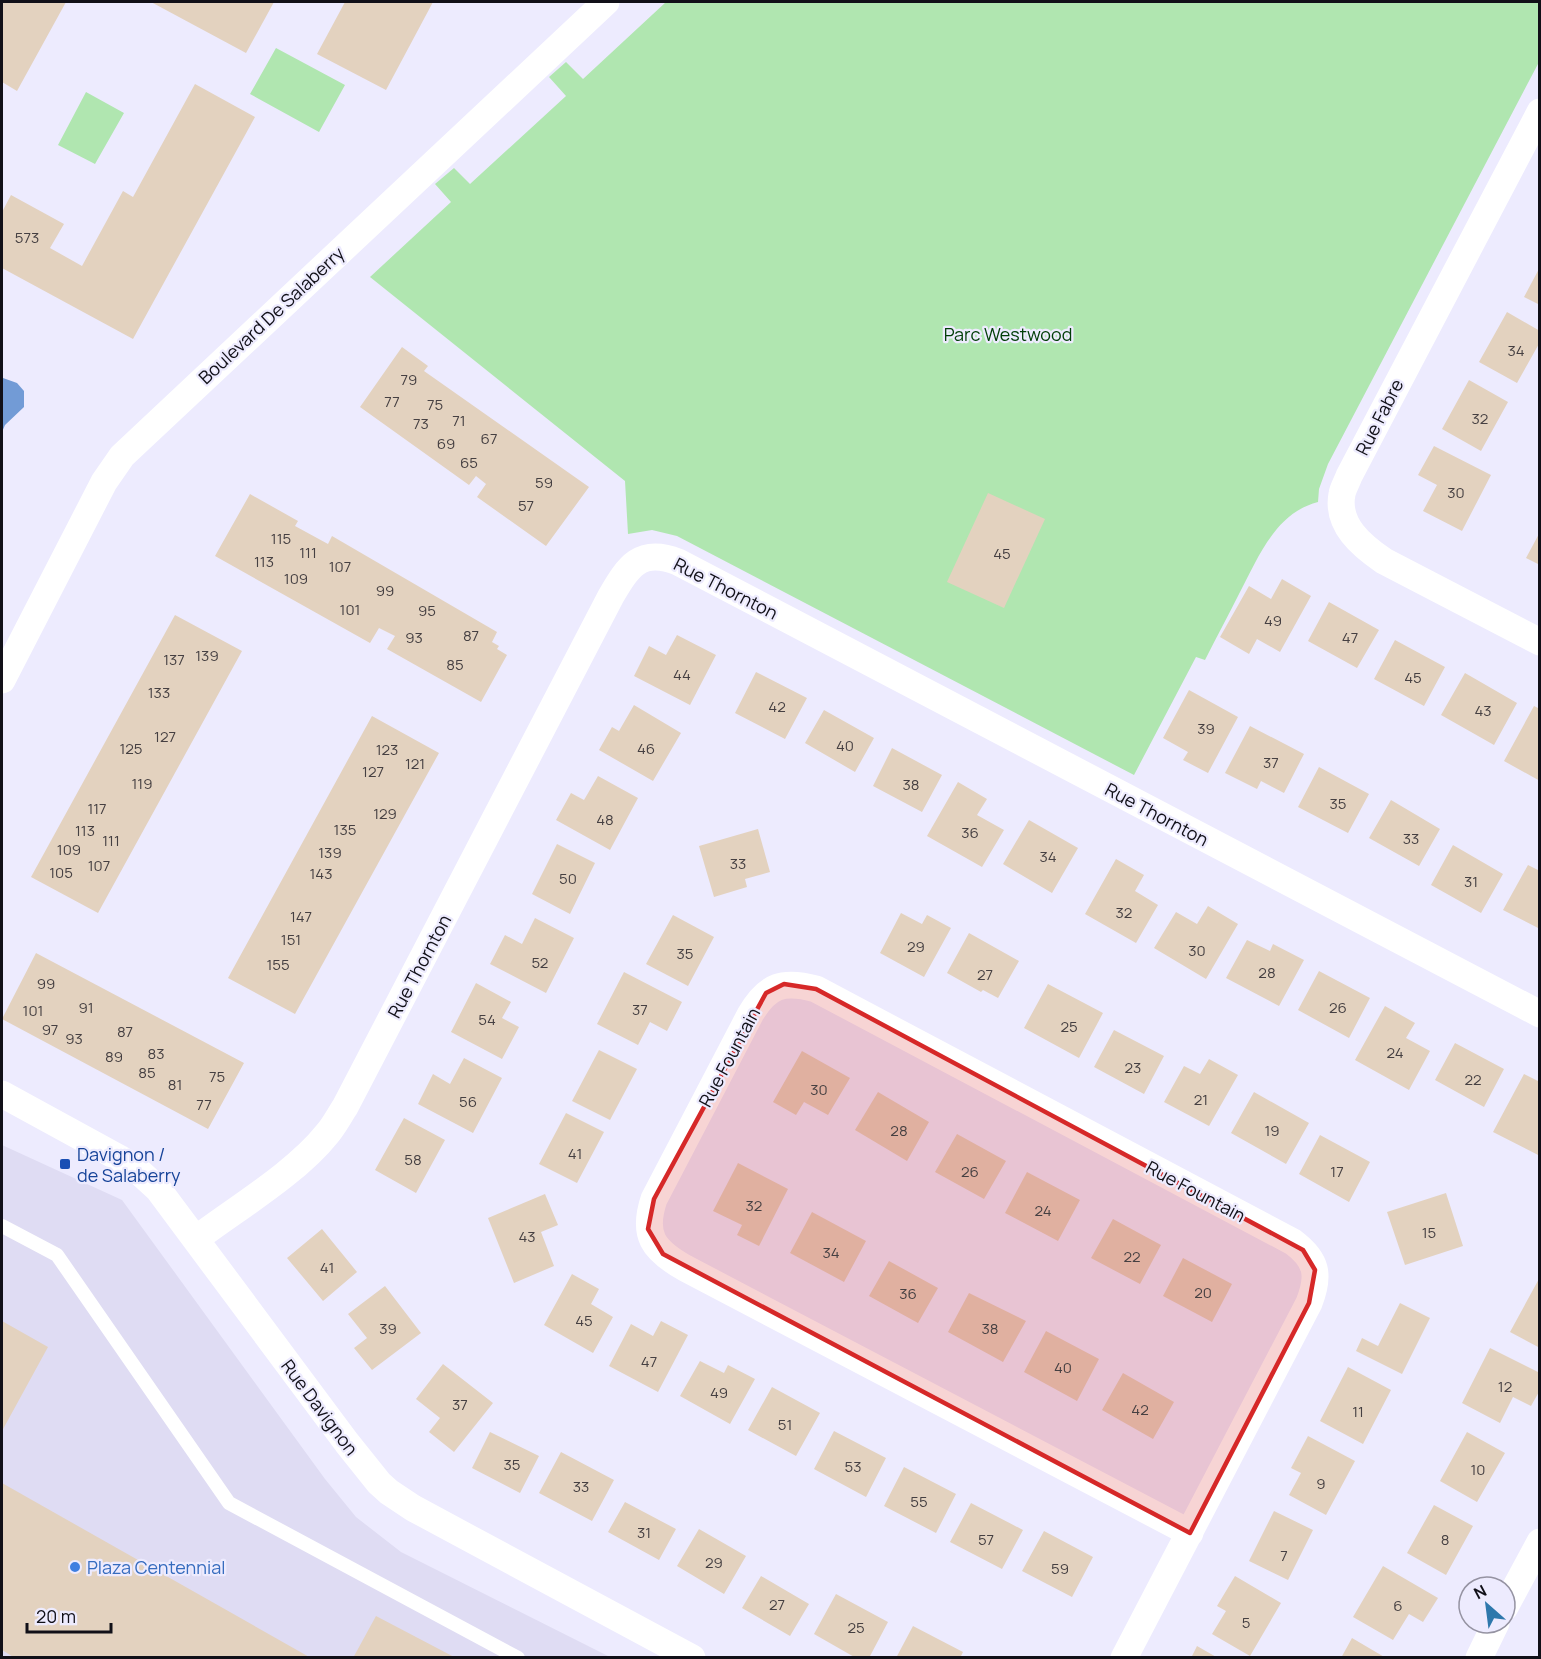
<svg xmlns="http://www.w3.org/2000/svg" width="1541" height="1659" font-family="Manrope,sans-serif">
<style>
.commercial{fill:#dfdcf3}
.green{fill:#b0e6b0}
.water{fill:#729bd6}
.building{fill:#e3d2bf}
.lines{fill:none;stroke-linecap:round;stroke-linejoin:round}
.service{stroke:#fff;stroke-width:14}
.minor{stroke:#fff;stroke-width:27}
.marked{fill:#d62828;fill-opacity:0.2;stroke:#d62828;stroke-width:4.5;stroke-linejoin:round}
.transit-dot{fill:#1a4fb4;stroke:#edebfe;stroke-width:2}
.shop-dot{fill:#3f7fe0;stroke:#edebfe;stroke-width:2}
.labels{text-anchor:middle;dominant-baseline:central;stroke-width:4.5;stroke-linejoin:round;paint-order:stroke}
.number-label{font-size:15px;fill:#464042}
.street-label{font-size:18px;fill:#111018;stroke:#edebfe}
.park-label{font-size:18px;fill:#003e07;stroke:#edebfe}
.transit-label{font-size:18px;fill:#164399;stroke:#edebfe;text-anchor:start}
.shop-label{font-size:18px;fill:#366cbe;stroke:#edebfe;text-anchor:start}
</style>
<rect width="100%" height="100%" fill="#edebfe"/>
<!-- commercial -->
<path class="commercial" d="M2,1145L122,1200L325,1479L356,1517L401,1552L610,1657L2,1658Z"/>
<!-- green -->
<path class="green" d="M666,2H1539V62L1328,464L1319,489L1318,502C1275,513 1258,558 1239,594C1228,616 1216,638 1205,660L1196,657L1134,775L677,536L652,530L628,534L625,481L370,277L451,202L435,184L454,168L470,184L566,96L549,77L566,62L583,79Z
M276,48L345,85L319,132L250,94Z
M86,92L124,113L95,164L58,145Z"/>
<!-- water -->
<path class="water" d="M3,378L17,383L24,391V407L5,425L2,432Z"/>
<!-- building -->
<path class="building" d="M2,2H66L17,91L2,82Z
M151,2H274L246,53Z
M345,2H433L386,90L317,54Z
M195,84L255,117L133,339L2,268V212L11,195L64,224L50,248L82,266L123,191L133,197Z
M1540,267V305L1524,297Z
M1507,312L1540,331V342L1517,383L1479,362Z
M402,347L428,366L424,371L589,487L546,546L477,497L486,484L476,476L469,485L360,407Z
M1469,380L1508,402L1481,451L1442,429Z
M1434,446L1491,475L1462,531L1423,511L1437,485L1418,475Z
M988,493L1045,519L1004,608L947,582Z
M250,494L298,521L295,526L328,544L332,536L497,632L492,642L499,646L497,649L507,655L481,702L387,649L395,636L379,628L370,643L215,556Z
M1540,532V565L1526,558Z
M1282,579L1311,596L1280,652L1257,639L1249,654L1220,637L1249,586L1271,599Z
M1329,602L1379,630L1357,668L1308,641Z
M175,615L242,651L98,913L31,877Z
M677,635L716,655L690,705L634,676L649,646L666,655Z
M1395,640L1445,667L1424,706L1374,679Z
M756,672L807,698L785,739L735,713Z
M1465,673L1517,703L1494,745L1441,715Z
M1189,690L1238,717L1208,773L1183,760L1188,752L1163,738Z
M634,705L681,733L653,781L599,750L612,727L619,731Z
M1534,706L1540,709V781L1504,761Z
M824,710L874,738L855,772L805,743Z
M372,716L439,753L295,1014L228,978Z
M1250,726L1304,754L1284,793L1261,781L1257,789L1225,773Z
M892,748L942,775L922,812L873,786Z
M1319,767L1369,794L1348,833L1298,807Z
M598,776L638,798L610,850L556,820L571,793L584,800Z
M958,782L987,799L977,815L1004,830L982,867L927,836Z
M1391,800L1440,829L1419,866L1369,838Z
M1029,820L1078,848L1052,893L1003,864Z
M758,829L770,872L745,879L747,887L714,897L699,846Z
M557,844L595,863L570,914L532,894Z
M1453,845L1503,874L1481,913L1431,885Z
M1116,859L1144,875L1135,891L1158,905L1136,943L1085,914Z
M1528,865L1540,871V929L1503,910Z
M1208,906L1238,924L1206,979L1154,948L1176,912L1197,924Z
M901,913L922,924L927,915L951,928L924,977L880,953Z
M673,915L714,937L688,986L646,964Z
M535,918L574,938L546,993L490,964L505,935L522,944Z
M969,933L1019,961L998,998L983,990L981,992L947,973Z
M1247,940L1270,951L1273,944L1304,960L1279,1006L1226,978Z
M36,953L244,1063L208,1129L2,1019Z
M1319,971L1370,998L1349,1038L1298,1010Z
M624,972L682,1002L667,1031L650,1022L638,1045L597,1024Z
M476,983L511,1002L502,1018L519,1027L502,1059L451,1032Z
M1048,984L1103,1013L1079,1058L1024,1028Z
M1385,1006L1415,1023L1406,1038L1430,1051L1409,1090L1355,1060Z
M1114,1030L1164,1056L1144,1094L1094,1067Z
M1455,1043L1504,1069L1484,1107L1435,1080Z
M599,1050L637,1069L610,1120L572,1101Z
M802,1051L850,1078L828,1115L804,1102L796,1115L773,1102Z
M464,1058L502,1078L473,1133L418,1104L433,1074L450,1084Z
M1209,1059L1238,1075L1209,1126L1164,1102L1184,1066L1200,1074Z
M1524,1074L1540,1082V1156L1493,1132Z
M878,1092L929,1122L907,1161L855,1130Z
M1254,1092L1309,1123L1286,1164L1231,1133Z
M566,1113L604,1132L577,1183L539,1164Z
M404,1118L445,1140L416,1193L375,1170Z
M957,1134L1006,1161L984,1199L935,1172Z
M1320,1135L1370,1162L1349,1202L1299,1174Z
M738,1163L788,1189L759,1246L737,1235L742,1225L713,1211Z
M1027,1172L1080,1200L1058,1241L1005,1213Z
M1446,1193L1463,1246L1405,1265L1387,1212Z
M545,1194L558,1225L541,1232L554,1266L514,1283L488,1218Z
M812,1212L866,1241L844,1282L790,1253Z
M1113,1219L1161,1245L1140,1284L1091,1258Z
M322,1229L357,1272L323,1301L287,1258Z
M1183,1258L1232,1284L1212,1322L1163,1296Z
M889,1261L938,1288L918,1323L869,1296Z
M572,1274L599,1289L591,1304L613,1317L593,1353L544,1325Z
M1540,1277V1348L1510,1332Z
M385,1286L421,1333L372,1370L354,1348L367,1338L348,1314Z
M969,1293L1026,1321L1003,1362L948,1332Z
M1400,1303L1430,1318L1402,1374L1356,1351L1362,1338L1378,1346Z
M2,1321L48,1347L2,1431Z
M661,1321L688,1335L658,1392L609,1366L631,1324L653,1336Z
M1046,1331L1099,1359L1077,1401L1024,1372Z
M1490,1348L1540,1373V1390L1531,1406L1513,1397L1500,1423L1462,1403Z
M700,1361L724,1373L728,1365L755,1379L730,1424L680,1396Z
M443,1364L493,1403L454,1452L429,1432L440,1418L416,1399Z
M1348,1367L1391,1390L1363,1444L1320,1421Z
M1123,1373L1174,1402L1153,1439L1102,1410Z
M772,1387L820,1413L796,1456L748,1430Z
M834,1431L886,1458L866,1497L814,1469Z
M490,1432L539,1456L520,1493L472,1468Z
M1467,1432L1505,1453L1477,1502L1440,1481Z
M1308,1436L1355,1461L1326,1515L1289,1495L1301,1473L1291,1468Z
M561,1452L614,1480L592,1521L539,1493Z
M904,1467L956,1494L936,1533L884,1506Z
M2,1483L311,1658H15L2,1650Z
M625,1502L676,1529L659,1560L608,1532Z
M971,1503L1023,1530L1002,1569L950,1542Z
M1434,1505L1473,1526L1446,1575L1407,1553Z
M1274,1511L1313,1530L1288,1580L1249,1561Z
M699,1529L746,1556L724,1594L677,1566Z
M1044,1531L1093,1557L1072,1597L1022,1571Z
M1383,1566L1438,1598L1423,1622L1409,1614L1393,1640L1353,1617Z
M761,1576L809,1604L790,1636L742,1608Z
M1235,1576L1281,1603L1250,1656L1212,1634L1226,1611L1217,1606Z
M836,1594L888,1622L869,1658H856L814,1634Z
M376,1616L456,1658H353Z
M913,1626L963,1652L960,1658H896Z
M1352,1638L1386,1658H1341Z
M1197,1646L1218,1658H1191Z"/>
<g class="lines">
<!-- service -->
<path class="service" d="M2,1226L57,1255L229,1503L518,1658"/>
<!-- minor -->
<path class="minor" d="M1540,112L1349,476C1347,482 1343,488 1342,494C1336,525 1362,546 1384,561L1540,642
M2,680L104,482L122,456L606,2
M2,1094L119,1158L135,1168L158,1189L347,1443L379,1483L389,1492L413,1508L692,1658
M196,1239C237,1208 296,1173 327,1134C334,1126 339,1116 345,1107L611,596C628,567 640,547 678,562L1540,1014
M1505,1607L1540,1542
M1124,1658L1309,1303C1320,1275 1317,1260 1293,1242L816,989C783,980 767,985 750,1015L654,1199C642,1235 653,1250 685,1268L1190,1533
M1479,1658L1496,1623"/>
</g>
<!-- marked area -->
<path class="marked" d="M784,984L816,989L1303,1250L1315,1270L1309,1303L1190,1533L663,1254L648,1229L654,1199L766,993Z"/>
<!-- markers -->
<rect class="transit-dot" x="59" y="1158" width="12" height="12" rx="3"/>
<circle class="shop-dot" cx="75" cy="1567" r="6"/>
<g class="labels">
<!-- number labels -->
<g class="number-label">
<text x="27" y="237">573</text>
<text x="1516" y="350">34</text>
<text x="409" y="379">79</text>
<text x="392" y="401">77</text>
<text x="435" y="404">75</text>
<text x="1480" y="418">32</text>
<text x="459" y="420">71</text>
<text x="421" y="423">73</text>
<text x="489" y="438">67</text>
<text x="446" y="443">69</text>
<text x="469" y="462">65</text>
<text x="544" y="482">59</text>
<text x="1456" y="492">30</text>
<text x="526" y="505">57</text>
<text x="281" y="538">115</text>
<text x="308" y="552">111</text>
<text x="1002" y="553">45</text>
<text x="264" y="561">113</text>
<text x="340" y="566">107</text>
<text x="296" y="578">109</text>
<text x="385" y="590">99</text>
<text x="350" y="609">101</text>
<text x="427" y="610">95</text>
<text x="1273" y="620">49</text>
<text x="471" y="635">87</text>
<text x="414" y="637">93</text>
<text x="1350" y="637">47</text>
<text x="207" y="655">139</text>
<text x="174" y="659">137</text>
<text x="455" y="664">85</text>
<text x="682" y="674">44</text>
<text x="1413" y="677">45</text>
<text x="159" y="692">133</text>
<text x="777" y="706">42</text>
<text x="1483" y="710">43</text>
<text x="1206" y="728">39</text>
<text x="165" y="736">127</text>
<text x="845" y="745">40</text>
<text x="131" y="748">125</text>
<text x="646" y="748">46</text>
<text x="387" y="749">123</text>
<text x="1271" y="762">37</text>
<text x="415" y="763">121</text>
<text x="373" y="771">127</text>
<text x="142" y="783">119</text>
<text x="911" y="784">38</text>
<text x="1338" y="803">35</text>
<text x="97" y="808">117</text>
<text x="385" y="813">129</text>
<text x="605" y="819">48</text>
<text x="345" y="829">135</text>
<text x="85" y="830">113</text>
<text x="970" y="832">36</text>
<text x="1411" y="838">33</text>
<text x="111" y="840">111</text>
<text x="69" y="849">109</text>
<text x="330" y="852">139</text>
<text x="1048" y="856">34</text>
<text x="738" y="863">33</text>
<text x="99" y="865">107</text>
<text x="61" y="872">105</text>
<text x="321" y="873">143</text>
<text x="568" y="878">50</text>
<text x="1471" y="881">31</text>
<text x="1124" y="912">32</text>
<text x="301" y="916">147</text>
<text x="291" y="939">151</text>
<text x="916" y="946">29</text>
<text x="1197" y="950">30</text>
<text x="685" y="953">35</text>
<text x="540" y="962">52</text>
<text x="278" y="964">155</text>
<text x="1267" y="972">28</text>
<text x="985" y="974">27</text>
<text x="46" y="983">99</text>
<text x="86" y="1007">91</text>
<text x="1338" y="1007">26</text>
<text x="640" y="1009">37</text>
<text x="33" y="1010">101</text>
<text x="487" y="1019">54</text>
<text x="1069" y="1026">25</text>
<text x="50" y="1029">97</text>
<text x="125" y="1031">87</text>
<text x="74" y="1038">93</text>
<text x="1395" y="1052">24</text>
<text x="156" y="1053">83</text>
<text x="114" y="1056">89</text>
<text x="1133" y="1067">23</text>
<text x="147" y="1072">85</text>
<text x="217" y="1076">75</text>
<text x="1473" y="1079">22</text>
<text x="175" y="1084">81</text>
<text x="819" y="1089">30</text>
<text x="1201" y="1099">21</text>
<text x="468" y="1101">56</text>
<text x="204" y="1104">77</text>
<text x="899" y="1130">28</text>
<text x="1272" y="1130">19</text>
<text x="575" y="1153">41</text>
<text x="413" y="1159">58</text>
<text x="970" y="1171">26</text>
<text x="1337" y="1171">17</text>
<text x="754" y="1205">32</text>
<text x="1043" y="1210">24</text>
<text x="1429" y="1232">15</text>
<text x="527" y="1236">43</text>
<text x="831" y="1252">34</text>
<text x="1132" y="1256">22</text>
<text x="327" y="1267">41</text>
<text x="1203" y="1292">20</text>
<text x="908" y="1293">36</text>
<text x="584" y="1320">45</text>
<text x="388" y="1328">39</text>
<text x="990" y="1328">38</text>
<text x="649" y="1361">47</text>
<text x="1063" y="1367">40</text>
<text x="1505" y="1386">12</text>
<text x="719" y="1392">49</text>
<text x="460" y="1404">37</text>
<text x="1140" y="1409">42</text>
<text x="1358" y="1411">11</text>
<text x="785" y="1424">51</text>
<text x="512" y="1464">35</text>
<text x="853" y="1466">53</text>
<text x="1478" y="1469">10</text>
<text x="1321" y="1483">9</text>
<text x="581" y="1486">33</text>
<text x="919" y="1501">55</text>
<text x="644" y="1532">31</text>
<text x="986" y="1539">57</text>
<text x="1445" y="1539">8</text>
<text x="1284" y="1555">7</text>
<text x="714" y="1562">29</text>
<text x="1060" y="1568">59</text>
<text x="777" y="1604">27</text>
<text x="1398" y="1605">6</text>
<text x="1246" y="1622">5</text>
<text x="856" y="1627">25</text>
</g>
<!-- street labels -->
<g class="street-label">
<text transform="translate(271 315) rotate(-43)">Boulevard De Salaberry</text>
<text transform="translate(1379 417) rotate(-63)">Rue Fabre</text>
<text transform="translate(726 588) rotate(27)">Rue Thornton</text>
<text transform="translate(1157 814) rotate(28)">Rue Thornton</text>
<text transform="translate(419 966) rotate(-62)">Rue Thornton</text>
<text transform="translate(729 1057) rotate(-62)">Rue Fountain</text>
<text transform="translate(1196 1191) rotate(28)">Rue Fountain</text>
<text transform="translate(320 1407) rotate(53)">Rue Davignon</text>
</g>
<!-- park labels -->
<g class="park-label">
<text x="1008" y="334">Parc Westwood</text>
</g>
<!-- transit labels -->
<g class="transit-label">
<text x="77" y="1154">Davignon /<tspan x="77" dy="21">de Salaberry</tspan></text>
</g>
<!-- shop labels -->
<g class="shop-label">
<text x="87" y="1567">Plaza Centennial</text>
</g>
</g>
<!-- border -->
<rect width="1541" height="1659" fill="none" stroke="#111018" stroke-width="6"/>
<!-- north arrow -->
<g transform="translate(1487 1605) rotate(332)"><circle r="28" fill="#edebfe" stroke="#9593a2" stroke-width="1.5"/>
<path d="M0-4.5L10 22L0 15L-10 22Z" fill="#2e78ac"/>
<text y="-9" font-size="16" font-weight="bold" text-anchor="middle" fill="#111018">N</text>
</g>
<!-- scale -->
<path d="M27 1623v9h84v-9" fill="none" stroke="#111018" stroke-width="3"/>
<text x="36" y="1623" font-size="18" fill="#111018" stroke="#edebfe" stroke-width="4.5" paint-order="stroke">20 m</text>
</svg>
